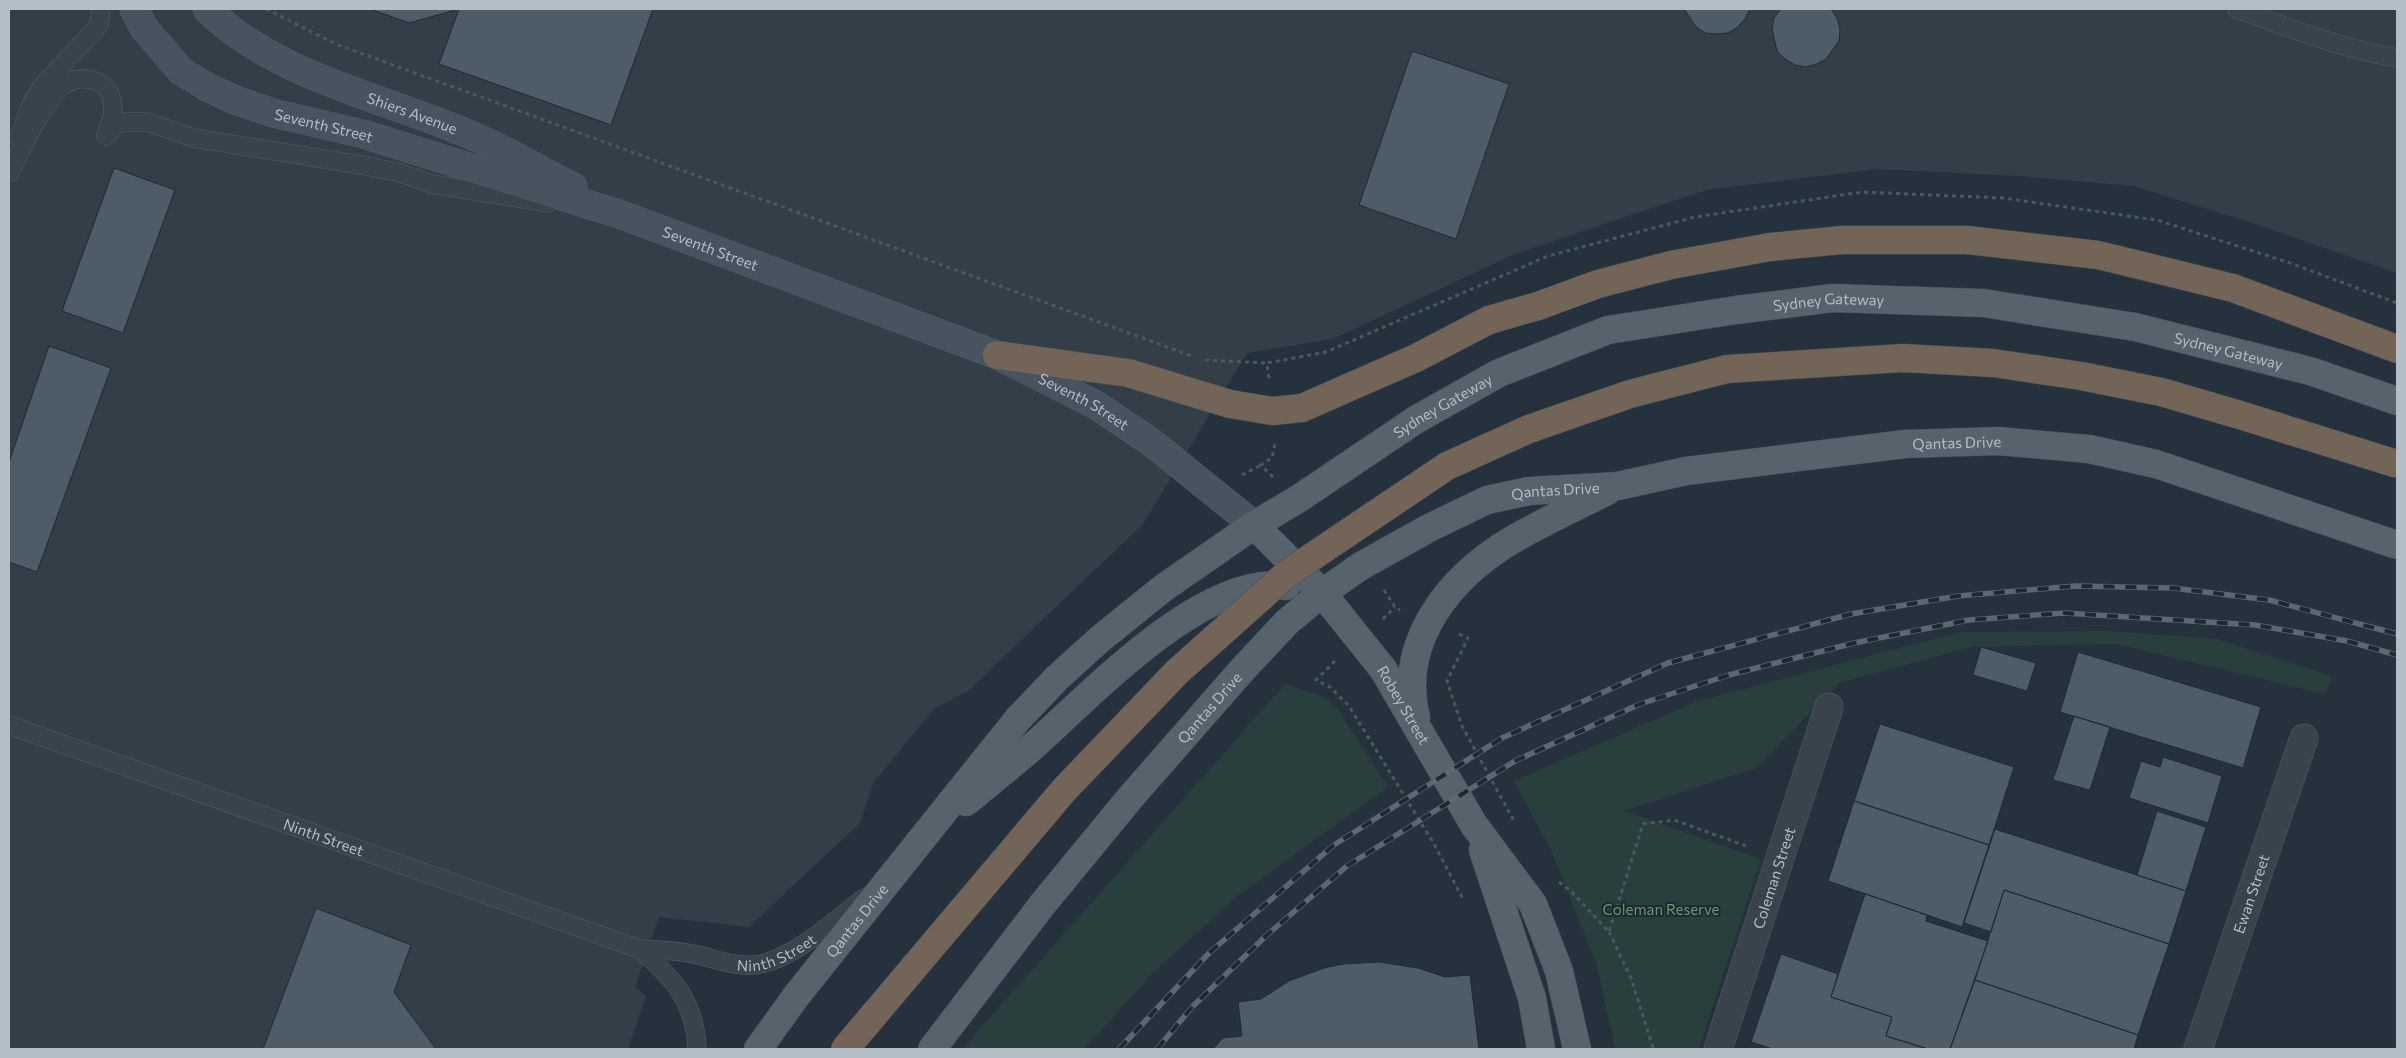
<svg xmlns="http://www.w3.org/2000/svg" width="2406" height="1058" font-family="Commissioner,sans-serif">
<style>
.airport{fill:#333e49}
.green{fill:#283f3e}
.building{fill:#4e5c67;stroke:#1f2a33}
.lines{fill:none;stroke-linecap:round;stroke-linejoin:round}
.lane-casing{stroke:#56616a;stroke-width:19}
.street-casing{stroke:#56616a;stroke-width:29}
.secondary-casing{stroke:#56616a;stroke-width:29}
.primary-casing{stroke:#414c55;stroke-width:29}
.highway-casing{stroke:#434e57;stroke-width:29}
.path{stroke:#465b5b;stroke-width:3;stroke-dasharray:4 4;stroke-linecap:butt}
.lane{stroke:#38434c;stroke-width:18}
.street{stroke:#38434c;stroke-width:28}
.secondary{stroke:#47535f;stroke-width:28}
.primary{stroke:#56626c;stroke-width:28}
.highway{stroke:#726456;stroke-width:28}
.rail-casing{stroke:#5b6773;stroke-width:5.5}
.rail{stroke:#1d2831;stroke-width:4;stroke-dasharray:11;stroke-linecap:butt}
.highway-bridge-casing{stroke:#434e57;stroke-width:29;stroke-linecap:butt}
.highway-bridge{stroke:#726456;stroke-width:28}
.labels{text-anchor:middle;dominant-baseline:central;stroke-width:4;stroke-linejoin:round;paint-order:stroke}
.street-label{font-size:15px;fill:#b4bec7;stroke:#1d2831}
.park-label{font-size:15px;fill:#6c9771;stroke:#1d2831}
</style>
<rect width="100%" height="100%" fill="#25313c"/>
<!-- airport -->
<path class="airport" d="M9,9H2397V273L2252,223L2133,186L2019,176L1878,169L1706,190L1515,254L1333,339L1247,353L1143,524L968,691L934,709L874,782L860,823L749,927L659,917L635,987L646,996L628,1049H9Z"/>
<!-- green -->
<path class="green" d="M2111,631L2217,639L2332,676L2325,694L2116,644L1971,647L1839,683L1756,768L1624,811L1761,859L1699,1049H1615L1597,966L1552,852L1514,781L1698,701L1960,632Z
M1285,684L1322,696L1338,709L1388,787L1235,898L1154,972L1084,1049H962Z"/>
<!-- building -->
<path class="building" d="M370,9H653L611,125L439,64L459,9L409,23Z
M1684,9H1750L1745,19L1738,27L1728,33L1717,34L1705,33L1696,27Z
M1781,9H1831L1837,18L1840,29L1839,41L1826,59L1817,64L1806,67L1795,65L1785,59L1777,51L1772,29L1774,18Z
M1412,51L1509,84L1456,239L1359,205Z
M114,168L175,190L123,333L62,311Z
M49,346L111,368L37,572L9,562V462Z
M1981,647L2036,663L2027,691L1973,675Z
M2078,652L2261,707L2243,768L2060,712Z
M2074,716L2110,727L2090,790L2053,780Z
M1880,724L2014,767L1989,845L1854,801Z
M2163,757L2222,776L2208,823L2129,798L2141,761L2160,767Z
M1854,801L1989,845L1962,927L1828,881Z
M2157,811L2206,827L2186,891L2137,875Z
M1995,829L2186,891L2169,944L2004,890L1991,932L1964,923Z
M2004,890L2169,944L2138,1035L1975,980Z
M1865,894L1927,915L1926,921L1988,941L1950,1049H1928L1886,1036L1892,1017L1831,997Z
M316,908L411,945L394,992L436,1049H263Z
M1781,954L1838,974L1831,997L1892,1017L1886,1036L1928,1049H1773L1751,1042Z
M1379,962L1418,968L1445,977L1470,975L1479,1049H1213L1223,1038L1242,1036L1238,1002L1261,999L1289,981L1324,968L1343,964Z
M1975,980L2138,1035L2134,1049H1950Z"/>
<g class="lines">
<defs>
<g id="lane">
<path d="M2237,9C2290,28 2342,49 2397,58"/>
<path d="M106,136L115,125L124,122H147L194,138L361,165L397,172L432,184L548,203"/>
<path d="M19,137L31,105L43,85L95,30L99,23L101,9"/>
<path d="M9,173C21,152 43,102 61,87C68,81 77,78 86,79C93,79 102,83 106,88C118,105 112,118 106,135"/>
<path id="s1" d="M9,725L639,949C657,950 675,950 693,954C715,958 738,969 761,964C797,956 835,920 864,898"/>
<path d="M639,949C674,978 695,1002 697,1049"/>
</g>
<g id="street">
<path id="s2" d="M1718,1049L1829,707"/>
<path id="s3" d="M2198,1049L2304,738"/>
</g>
<g id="secondary">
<path id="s4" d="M134,9L144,28L181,71L207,87L235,100L273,113L363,134L622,215L997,355L1096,405L1151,442L1254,525"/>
<path id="s5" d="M207,9C276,76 375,95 461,131C500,146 536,168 573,187"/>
</g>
<g id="primary">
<path id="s6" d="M1254,525L1322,593L1383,669L1474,825L1533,904L1559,971L1577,1049"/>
<path d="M1416,718C1397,641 1450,577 1512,540C1543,522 1576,507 1607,491"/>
<path d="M966,802C987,785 1009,767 1030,749C1089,697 1202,574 1286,586"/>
<path d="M1483,850L1532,998L1541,1049"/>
<path id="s7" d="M758,1049L797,995L969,780L1018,719L1057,678L1100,639L1162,589L1254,525L1295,501L1417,419L1499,373L1608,330L1736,310L1833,298L1983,303L2135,327L2310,371L2397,401"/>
<path id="s8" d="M932,1049L1042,905L1130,798L1243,669L1287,622L1322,593L1361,566L1429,528L1487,500L1529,491L1618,486L1686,471L1905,444L1998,441L2089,449L2156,464L2397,545"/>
</g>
<path id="highway" d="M997,355L1128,373L1230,404L1272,411L1302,408L1416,358L1489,320L1538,306L1598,284L1671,265L1770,247L1842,240H1967L2098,255L2233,288L2397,349"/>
</defs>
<!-- lane casing -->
<use href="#lane" class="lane-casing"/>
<!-- street casing -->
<use href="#street" class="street-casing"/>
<!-- secondary casing -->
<use href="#secondary" class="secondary-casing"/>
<!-- primary casing -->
<use href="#primary" class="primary-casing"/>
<!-- highway casing -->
<use href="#highway" class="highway-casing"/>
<!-- path -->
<path class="path" d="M266,9L338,45L1192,356
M1205,360L1267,363
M1269,378L1267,363L1326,352L1548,256L1695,217L1862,192L2003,198L2157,220L2290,263L2397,303
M1242,475L1261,465
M1273,477L1261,465L1272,458L1275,444
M1384,590L1395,607L1400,610
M1383,619L1395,607
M1459,634L1468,638L1447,681L1462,726L1514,821
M1335,661L1316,680L1330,687L1349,706L1434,844L1463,899
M1559,882L1572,892L1609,932L1643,824L1674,820L1749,847
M1609,932L1631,978L1653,1048L1657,1049"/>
<!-- lane -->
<use href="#lane" class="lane"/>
<!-- street -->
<use href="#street" class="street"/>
<!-- secondary -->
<use href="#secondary" class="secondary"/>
<!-- primary -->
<use href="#primary" class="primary"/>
<!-- highway -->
<use href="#highway" class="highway"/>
<defs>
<path id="rail" d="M1119,1049L1209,953L1334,845L1502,738L1668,663L1851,614L1958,596L2075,586L2173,588L2269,600L2397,634
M1157,1049L1193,1006L1267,935L1347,866L1515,761L1640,704L1729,675L1854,643L1969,620L2064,613L2255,625L2347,641L2397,655"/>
</defs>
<!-- rail casing -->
<use href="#rail" class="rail-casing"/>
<!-- rail -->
<use href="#rail" class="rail"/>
<defs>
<path id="highway-bridge" d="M845,1049L1064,790L1177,672L1288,573L1447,466L1529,429L1630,394L1727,369L1903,358L1993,363L2081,376L2161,392L2240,415L2397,464"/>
</defs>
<!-- highway-bridge casing -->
<use href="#highway-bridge" class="highway-bridge-casing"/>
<!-- highway-bridge -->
<use href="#highway-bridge" class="highway-bridge"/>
</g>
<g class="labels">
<!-- street labels -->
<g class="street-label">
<text stroke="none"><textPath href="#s5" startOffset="232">Shiers Avenue</textPath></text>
<text stroke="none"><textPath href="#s4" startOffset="232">Seventh Street</textPath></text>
<text stroke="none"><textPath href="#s4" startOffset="638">Seventh Street</textPath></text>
<text stroke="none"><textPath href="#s7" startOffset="1355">Sydney Gateway</textPath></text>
<text stroke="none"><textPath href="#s7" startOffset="1760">Sydney Gateway</textPath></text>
<text stroke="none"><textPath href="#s4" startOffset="1042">Seventh Street</textPath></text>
<text stroke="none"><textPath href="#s7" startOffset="950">Sydney Gateway</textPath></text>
<text stroke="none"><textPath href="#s8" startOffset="1265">Qantas Drive</textPath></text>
<text stroke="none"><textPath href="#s8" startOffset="860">Qantas Drive</textPath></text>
<text stroke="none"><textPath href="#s6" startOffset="235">Robey Street</textPath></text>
<text stroke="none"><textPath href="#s8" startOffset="440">Qantas Drive</textPath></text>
<text stroke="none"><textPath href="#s1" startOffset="334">Ninth Street</textPath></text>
<text stroke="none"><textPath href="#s2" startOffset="180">Coleman Street</textPath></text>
<text stroke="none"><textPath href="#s3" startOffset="164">Ewan Street</textPath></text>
<text stroke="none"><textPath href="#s7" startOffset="162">Qantas Drive</textPath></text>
<text stroke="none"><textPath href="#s1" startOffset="810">Ninth Street</textPath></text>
</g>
<!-- park labels -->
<g class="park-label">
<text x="1661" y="909">Coleman Reserve</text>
</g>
</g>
<!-- border -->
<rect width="2406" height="1058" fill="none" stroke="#b4bec7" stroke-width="20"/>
</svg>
